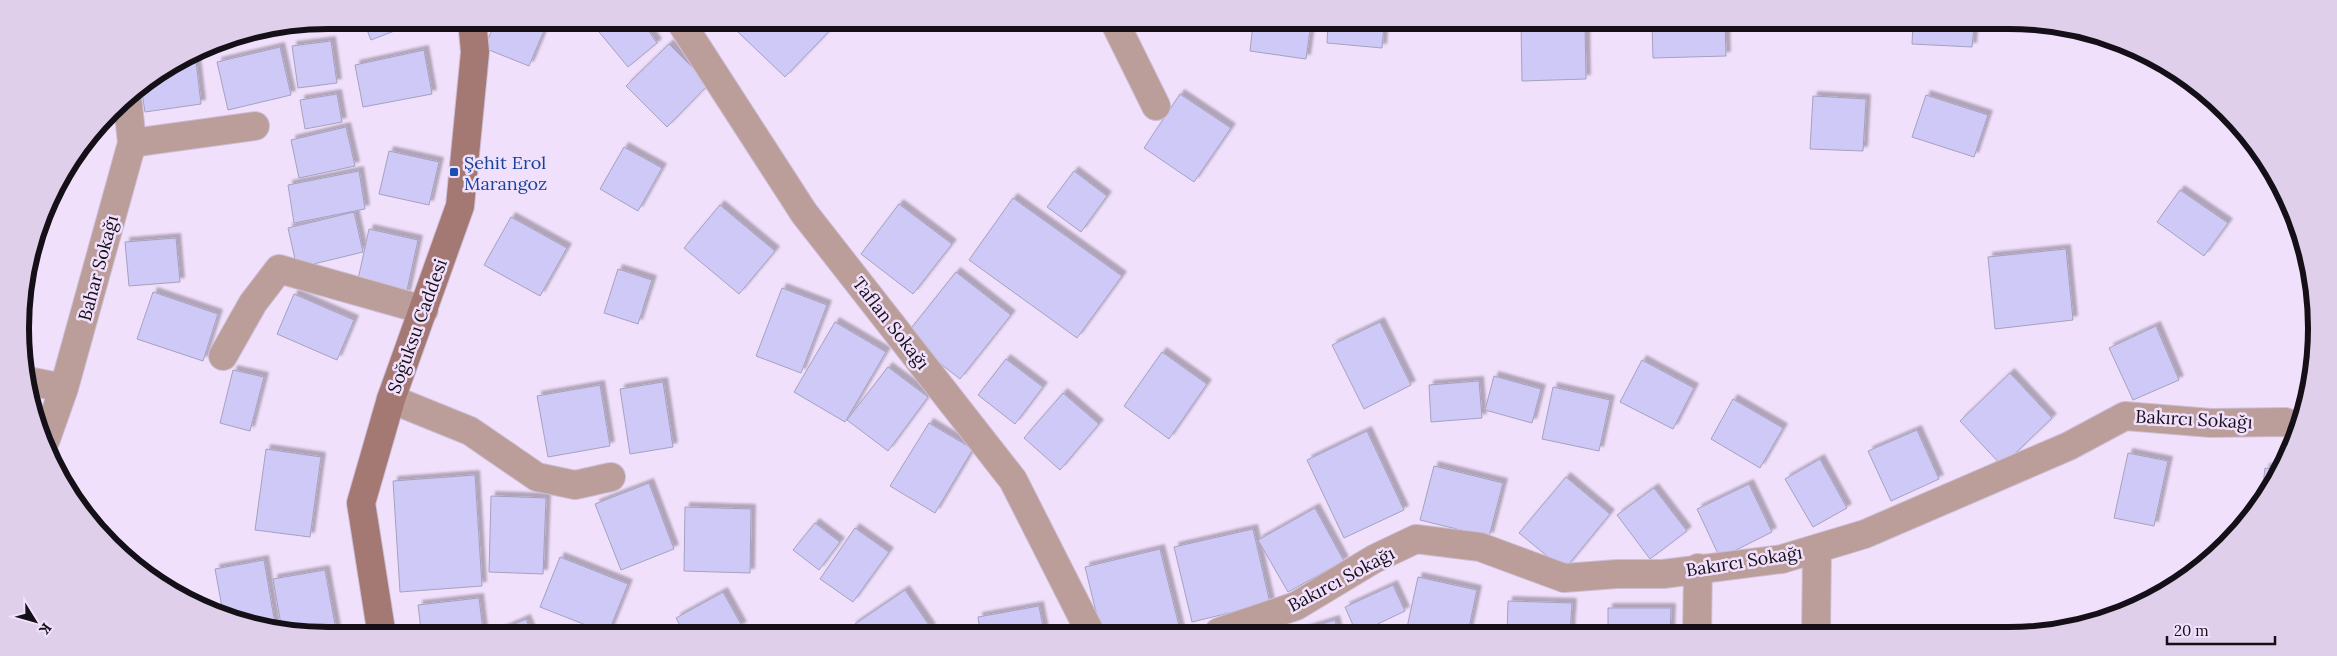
<svg xmlns="http://www.w3.org/2000/svg" width="2337" height="656" font-family="Lora,serif">
<style>
.building{fill:#cec9f7;stroke:#a4a2be;filter:url(#shadow)}
.lines{fill:none;stroke-linecap:round;stroke-linejoin:round}
.street-casing{stroke:#cebfd8;stroke-width:30}
.secondary-casing{stroke:#cebfd8;stroke-width:30}
.street{stroke:#bb9e99;stroke-width:28}
.secondary{stroke:#a47974;stroke-width:28}
.transit-dot{fill:#1a4fb4;stroke:#f1e0fc;stroke-width:2}
.labels{text-anchor:middle;dominant-baseline:central;stroke-width:5;stroke-linejoin:round;paint-order:stroke}
.transit-label{font-size:18px;fill:#164399;stroke:#f1e0fc;text-anchor:start}
.street-label{font-size:18px;fill:#150f18;stroke:#f1e0fc}
.rim{fill:none;stroke:#150f18;stroke-width:6}
</style>
<defs>
<filter id="shadow"><feDropShadow dx="4.5" dy="-4.5" stdDeviation="1" flood-color="#0004"/></filter>
</defs>
<rect width="100%" height="100%" fill="#f1e0fc"/>
<!-- building -->
<path class="building" d="M363,20H423L371,40Z
M496,21H548L529,66L484,48Z
M590,21H642L657,43L628,67Z
M747,21L835,22L837,23L785,77L738,32Z
M1253,23H1311L1306,59L1250,51Z
M1328,23L1384,24L1382,48L1327,43Z
M1521,24H1585L1586,79L1522,81Z
M1652,24L1725,25L1726,56L1653,58Z
M1913,25L1974,26L1972,47L1912,44Z
M331,41L337,83L298,88L292,46Z
M669,44L709,84L667,127L626,86Z
M280,47L291,95L228,110L217,62Z
M424,50L432,94L363,107L355,65Z
M195,53L201,104L145,112L141,86Z
M337,94L342,122L305,129L300,100Z
M1180,94L1231,128L1194,182L1144,148Z
M1926,95L1988,115L1974,157L1912,137Z
M1813,96L1866,99L1863,151L1810,149Z
M346,127L355,166L299,178L291,140Z
M624,147L662,168L638,211L600,189Z
M389,151L439,162L429,205L379,194Z
M359,171L365,209L294,223L288,185Z
M1074,171L1107,196L1081,232L1047,207Z
M2180,190L2228,223L2204,256L2157,222Z
M1013,198L1122,276L1077,338L969,260Z
M899,204L952,244L913,294L861,254Z
M720,205L775,251L739,294L684,248Z
M354,212L363,252L297,268L288,228Z
M511,217L567,248L540,296L484,265Z
M369,229L418,240L406,295L357,284Z
M176,238L180,282L129,286L125,242Z
M2066,249L2073,320L1995,329L1988,257Z
M618,269L652,280L638,324L604,313Z
M956,272L1011,315L960,379L905,336Z
M782,288L827,305L801,373L756,356Z
M153,292L218,314L203,361L137,339Z
M294,294L354,320L337,360L277,334Z
M835,322L886,352L845,422L794,392Z
M1380,322L1411,385L1364,409L1332,345Z
M2156,326L2179,380L2133,400L2109,348Z
M1162,352L1207,384L1169,439L1124,406Z
M1006,359L1043,387L1015,424L978,395Z
M1642,360L1694,388L1673,429L1620,402Z
M888,367L928,397L888,451L847,420Z
M233,370L264,377L250,431L220,423Z
M2010,373L2052,418L2002,466L1960,421Z
M1494,376L1541,389L1532,423L1485,410Z
M1479,381L1482,418L1431,422L1429,385Z
M663,382L673,447L630,454L620,389Z
M600,385L610,446L548,457L537,396Z
M1553,387L1610,400L1599,451L1542,439Z
M1063,393L1099,424L1060,470L1024,438Z
M1733,399L1783,428L1760,468L1711,439Z
M929,423L973,449L935,513L890,486Z
M1917,430L1939,479L1891,501L1868,451Z
M1367,431L1404,510L1344,538L1307,460Z
M266,449L321,457L310,537L255,530Z
M2128,453L2168,461L2154,526L2114,518Z
M1820,459L1847,508L1813,527L1785,479Z
M1434,466L1503,483L1489,537L1420,520Z
M2265,468L2280,470L2276,482L2261,501Z
M475,475L482,586L400,592L393,481Z
M1566,477L1610,514L1564,570L1519,533Z
M649,483L674,549L621,570L595,504Z
M1749,484L1772,532L1720,558L1697,509Z
M1654,488L1687,531L1650,559L1617,515Z
M491,496L546,498L543,574L489,572Z
M685,507L751,509L750,573L684,571Z
M1315,508L1344,561L1288,592L1258,540Z
M815,523L840,542L819,570L793,550Z
M855,528L889,552L853,602L820,579Z
M1253,529L1270,603L1192,622L1174,547Z
M1160,549L1180,630L1101,632L1085,567Z
M560,557L628,584L609,631H601L540,607Z
M264,560L276,630H268L223,613L215,569Z
M325,570L336,630H282L273,579Z
M1418,577L1477,590L1468,632H1406Z
M1393,585L1405,611L1361,632H1356L1345,607Z
M905,590L931,628L926,631H856L852,626Z
M723,592L742,626L733,631H683L676,618Z
M479,598L483,631L421,630L418,605Z
M1508,601L1572,603L1570,633L1507,632Z
M1039,606L1044,632L980,631L978,617Z
M1608,608H1671L1670,633H1608Z
M526,619L531,631H499Z
M1335,620L1338,632H1297Z"/>
<g class="lines">
<defs>
<path id="street" d="M680,21L804,213L1013,480L1090,632
M1115,23L1156,106
M132,143L255,126
M223,356L253,303L279,269L424,310
M28,381L64,388
M391,399L470,431L537,477L575,485L611,477
M46,439L64,388L132,143L127,95
M1219,632L1296,606L1374,559L1416,539L1480,547L1564,578L1617,574H1663L1782,559L1865,534L2069,446L2125,416L2211,423L2285,422L2297,426
M1697,633L1698,568
M1816,633L1817,549"/>
<path id="secondary" d="M381,630L361,503L391,399L460,206L475,52L472,20"/>
</defs>
<!-- street casing -->
<use href="#street" class="street-casing"/>
<!-- secondary casing -->
<use href="#secondary" class="secondary-casing"/>
<!-- street -->
<use href="#street" class="street"/>
<!-- secondary -->
<use href="#secondary" class="secondary"/>
</g>
<!-- markers -->
<rect class="transit-dot" x="449" y="167" width="10" height="10" rx="2.5"/>
<g class="labels">
<!-- transit labels -->
<g class="transit-label">
<text x="464" y="162">Şehit Erol<tspan x="464" dy="21">Marangoz</tspan></text>
</g>
<!-- street labels -->
<g class="street-label">
<text transform="translate(98 268) rotate(-75)">Bahar Sokağı</text>
<text transform="translate(891 323) rotate(52)">Taflan Sokağı</text>
<text transform="translate(417 326) rotate(-70)">Soğuksu Caddesi</text>
<text transform="translate(2194 419) rotate(3)">Bakırcı Sokağı</text>
<text transform="translate(1744 561) rotate(-9)">Bakırcı Sokağı</text>
<text transform="translate(1341 579) rotate(-28)">Bakırcı Sokağı</text>
</g>
</g>
<!-- crop -->
<path d="M0 0H2337V656H0ZM328 29H2009A299 299 0 0 1 2308 328V328A299 299 0 0 1 2009 627H328A299 299 0 0 1 29 328V328A299 299 0 0 1 328 29Z" fill="#dfcfea" fill-rule="evenodd"/>
<path class="rim" d="M328 29H2009A299 299 0 0 1 2308 328V328A299 299 0 0 1 2009 627H328A299 299 0 0 1 29 328V328A299 299 0 0 1 328 29Z"/>
<!-- north arrow -->
<g transform="translate(35 621) rotate(127)" stroke="#f1e0fc" stroke-width="4" paint-order="stroke">
<path d="M0-4L9 19L0 12L-9 19Z" fill="#150f18"/>
<text y="-8" font-size="14" font-weight="bold" text-anchor="middle" fill="#150f18">K</text>
</g>
<!-- scale -->
<path d="M2167 636v8h108v-8" fill="none" stroke="#150f18" stroke-width="2.5"/>
<text x="2174" y="636" font-size="15" fill="#150f18" stroke="#f1e0fc" stroke-width="4" paint-order="stroke">20 m</text>
</svg>
